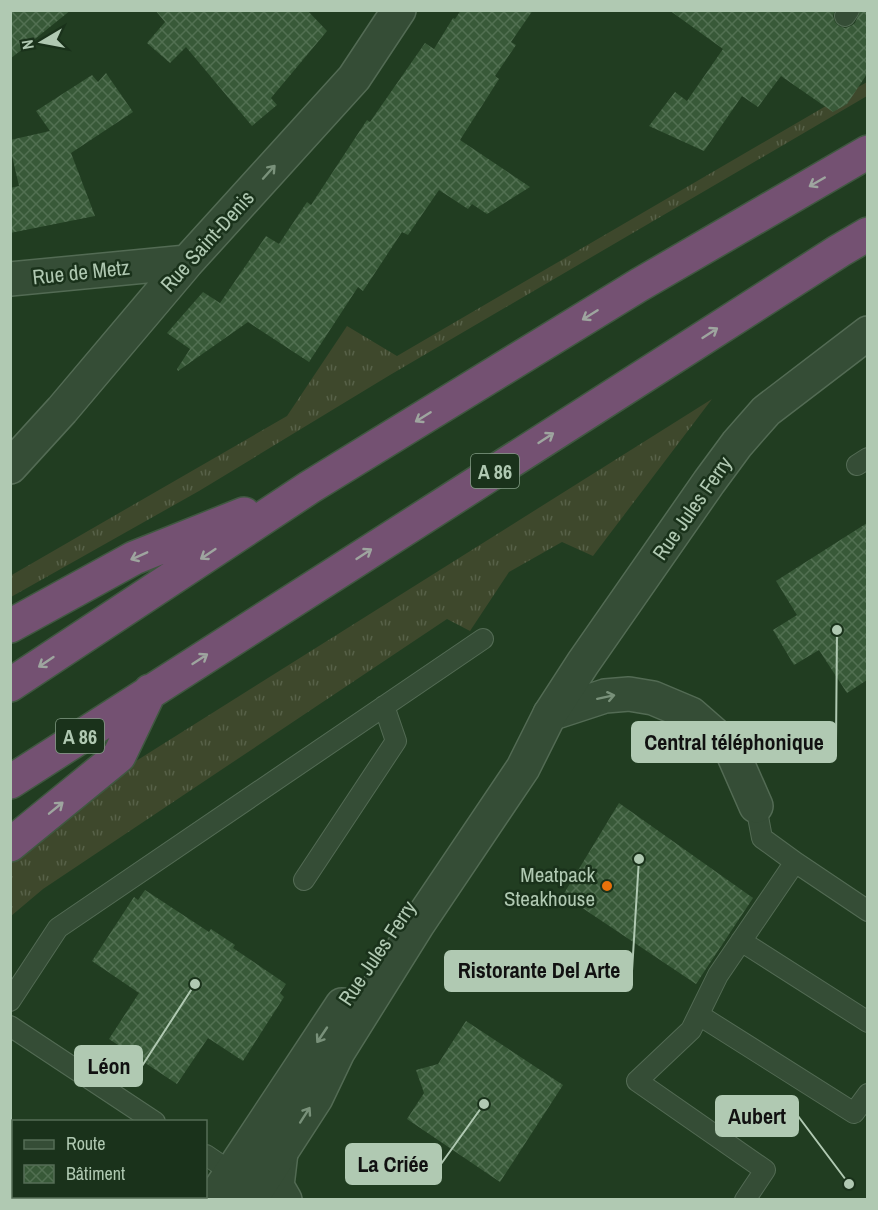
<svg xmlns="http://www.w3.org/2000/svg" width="878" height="1210" font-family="'Archivo Narrow',sans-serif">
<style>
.grass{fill:url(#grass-tufts)}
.building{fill:url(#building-cross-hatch)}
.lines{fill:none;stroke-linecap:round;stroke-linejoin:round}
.service-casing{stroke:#536b54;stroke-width:22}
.minor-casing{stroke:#536b54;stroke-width:36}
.tertiary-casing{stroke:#536b54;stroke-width:36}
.motorway-casing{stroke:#405841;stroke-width:36}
.service{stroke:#354d36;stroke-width:20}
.minor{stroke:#354d36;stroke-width:33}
.tertiary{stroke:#354d36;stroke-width:33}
.motorway{stroke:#745172;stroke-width:33}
.oneway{stroke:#79917a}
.oneway2{stroke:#9ea59f}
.food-dot{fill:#e8710a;stroke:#1a321b;stroke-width:2}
.labels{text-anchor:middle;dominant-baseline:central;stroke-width:5;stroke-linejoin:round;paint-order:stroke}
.shield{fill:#1a321b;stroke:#839c85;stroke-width:1.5}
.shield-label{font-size:20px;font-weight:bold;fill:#b0c9b2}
.street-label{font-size:21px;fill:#b0c9b2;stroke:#1a321b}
.poi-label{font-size:21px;fill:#b0c9b2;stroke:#1a321b;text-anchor:end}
.leader{fill:none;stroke:#b0c9b2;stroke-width:2}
.callout-dot{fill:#b0c9b2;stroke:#1a321b;stroke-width:2}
.callout{fill:#b0c9b2;stroke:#b0c9b2;stroke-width:2}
.callout-label{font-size:22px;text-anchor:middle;font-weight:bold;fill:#111}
</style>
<defs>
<pattern id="grass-tufts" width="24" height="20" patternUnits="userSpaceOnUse" patternTransform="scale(1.5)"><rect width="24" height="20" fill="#3e482c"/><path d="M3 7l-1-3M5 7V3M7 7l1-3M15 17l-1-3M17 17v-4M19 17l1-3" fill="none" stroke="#576148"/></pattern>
<pattern id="building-cross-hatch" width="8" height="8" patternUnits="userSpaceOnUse" patternTransform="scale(1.5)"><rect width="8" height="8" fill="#385938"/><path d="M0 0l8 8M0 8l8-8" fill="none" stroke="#527052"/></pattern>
</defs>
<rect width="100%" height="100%" fill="#213d21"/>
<!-- grass -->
<path class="grass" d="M867,82V96L390,375L199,491L11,597L10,576L287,416L347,326L397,356Z
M712,399L593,556L562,542L509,572L470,631L447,619L43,889L11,916V863L36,841L136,761Z"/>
<!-- building -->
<path class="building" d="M10,10H71L10,59Z
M155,10H307L327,31L271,98L277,105L252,126L186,47L170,63L147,43L165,22Z
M461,10H533L511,42L516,45L495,76L499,79L460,140L530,187L487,214L472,204L468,209L439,190L408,235L402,232L363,291L358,287L309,362L248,322L178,371L177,369L190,349L167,333L203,292L220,303L266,236L279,244L307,202L311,205L367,120L370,122L425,43L434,49L453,18L455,19Z
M669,10H835L833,16L835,22L839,26L845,28L851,26L855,23L861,10H867V74L847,104L833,112L781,76L758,107L742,96L704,151L649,126L675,92L687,101L723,49Z
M106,73L133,112L71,153L95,216L10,233V188L19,186L10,147V140L50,131L36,111L92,75L98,82Z
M867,523V680L847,693L819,650L794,665L773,630L797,615L776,581Z
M619,803L753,898L696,984L563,895Z
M145,890L209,932L211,929L235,945L233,948L286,984L280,993L284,997L243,1061L208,1038L177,1084L109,1039L139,993L92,961L134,897L138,900Z
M466,1021L563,1085L500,1182L407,1119L424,1093L416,1070L438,1064Z"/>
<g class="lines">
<defs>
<path id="service" d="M845,16L849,10
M857,465L868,458
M795,862L868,911
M304,880L396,741L384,706
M741,941L868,1022
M10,1001L58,928L483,639
M699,1015L854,1113L868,1094
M10,1026L155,1122
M206,1155L231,1172
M745,1200L765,1170L637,1081L691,1030L718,975L795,862L762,838L756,806"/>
<path id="minor" d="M10,279L187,262
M10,467L62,410L187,262L354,78L399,10
M550,714L605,696L629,694L653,698L691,714L731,749L756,806
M281,1152L277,1186L285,1200"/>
<path id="tertiary" d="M213,1200L342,1005
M250,1200L316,1098L338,1052L418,924L523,768L550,714L583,663L709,482L737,444L766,411L868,333"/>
<path id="motorway" d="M10,626L134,558L244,514
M10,685L310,487L639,285L868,152
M10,782L839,251L868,234
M10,845L119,756L150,691"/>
</defs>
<!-- service casing -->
<use href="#service" class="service-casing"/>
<!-- minor casing -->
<use href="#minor" class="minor-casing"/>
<!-- tertiary casing -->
<use href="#tertiary" class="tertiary-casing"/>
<!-- motorway casing -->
<use href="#motorway" class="motorway-casing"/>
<!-- service -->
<use href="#service" class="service"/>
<!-- minor -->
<use href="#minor" class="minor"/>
<!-- tertiary -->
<use href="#tertiary" class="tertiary"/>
<!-- motorway -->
<use href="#motorway" class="motorway"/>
</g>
<!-- one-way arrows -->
<defs><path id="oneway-shaft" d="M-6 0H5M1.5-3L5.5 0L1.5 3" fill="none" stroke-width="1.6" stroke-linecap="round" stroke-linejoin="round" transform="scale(1.5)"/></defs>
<g class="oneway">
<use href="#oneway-shaft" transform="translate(269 172) rotate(-48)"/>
<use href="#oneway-shaft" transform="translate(606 697) rotate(-12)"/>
<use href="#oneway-shaft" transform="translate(322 1035) rotate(124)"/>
<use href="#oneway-shaft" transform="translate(305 1115) rotate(-57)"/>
</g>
<g class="oneway2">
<use href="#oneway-shaft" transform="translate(817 182) rotate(150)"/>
<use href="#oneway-shaft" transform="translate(590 315) rotate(148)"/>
<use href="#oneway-shaft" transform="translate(710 333) rotate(-33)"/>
<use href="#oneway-shaft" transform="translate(423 417) rotate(148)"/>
<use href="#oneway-shaft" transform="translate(546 438) rotate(-33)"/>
<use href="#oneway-shaft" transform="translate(208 554) rotate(146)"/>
<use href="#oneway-shaft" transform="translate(364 554) rotate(-33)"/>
<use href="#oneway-shaft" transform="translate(139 556) rotate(156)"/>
<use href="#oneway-shaft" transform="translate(200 659) rotate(-33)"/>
<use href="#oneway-shaft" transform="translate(46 662) rotate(146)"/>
<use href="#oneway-shaft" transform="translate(56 808) rotate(-39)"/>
</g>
<!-- markers -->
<circle class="food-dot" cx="607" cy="886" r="6"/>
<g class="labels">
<!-- shield labels -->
<g class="shield">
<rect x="471" y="454" width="48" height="34" rx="4.5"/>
<rect x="56" y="719" width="48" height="34" rx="4.5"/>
</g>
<g class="shield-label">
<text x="495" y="471">A 86</text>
<text x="80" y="736">A 86</text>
</g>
<!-- street labels -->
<g class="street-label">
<text transform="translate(207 241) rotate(-48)">Rue Saint-Denis</text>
<text transform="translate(81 272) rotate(-6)">Rue de Metz</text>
<text transform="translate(692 508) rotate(-55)">Rue Jules Ferry</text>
<text transform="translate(377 953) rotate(-56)">Rue Jules Ferry</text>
</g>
<!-- poi labels -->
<g class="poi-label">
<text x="595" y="874">Meatpack<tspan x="595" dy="24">Steakhouse</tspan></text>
</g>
</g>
<!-- callouts -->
<path class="leader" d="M837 630L836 742M639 859L632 971M195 984L142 1066M849 1184L798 1116M484 1104L441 1164"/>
<g class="callout-dot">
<circle cx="837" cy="630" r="6"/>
<circle cx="639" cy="859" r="6"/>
<circle cx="195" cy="984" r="6"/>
<circle cx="849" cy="1184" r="6"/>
<circle cx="484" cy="1104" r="6"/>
</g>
<g class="callout">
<rect x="632" y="722" width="204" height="40" rx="6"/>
<rect x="445" y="951" width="187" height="40" rx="6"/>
<rect x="75" y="1046" width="67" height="40" rx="6"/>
<rect x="716" y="1096" width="82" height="40" rx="6"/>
<rect x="346" y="1144" width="95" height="40" rx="6"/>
</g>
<g class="callout-label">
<text x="734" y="750">Central téléphonique</text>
<text x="539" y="978">Ristorante Del Arte</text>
<text x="109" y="1074">Léon</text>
<text x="757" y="1124">Aubert</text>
<text x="393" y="1172">La Criée</text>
</g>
<!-- border -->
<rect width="878" height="1210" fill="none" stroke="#b0c9b2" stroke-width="24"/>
<!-- legend -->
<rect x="12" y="1120" width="195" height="78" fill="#1a321b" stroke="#566e57" stroke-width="1.5"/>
<rect x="24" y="1140" width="30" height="9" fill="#354d36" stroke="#566e57" stroke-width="1.5"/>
<text x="66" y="1150" font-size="18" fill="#b0c9b2">Route</text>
<rect x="24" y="1165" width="30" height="18" fill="url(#building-cross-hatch)" stroke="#566e57" stroke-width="1.5"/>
<text x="66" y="1180" font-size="18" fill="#b0c9b2">Bâtiment</text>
<!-- north arrow -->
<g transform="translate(42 42) rotate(260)" stroke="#1a321b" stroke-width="4.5" paint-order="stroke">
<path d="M0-4.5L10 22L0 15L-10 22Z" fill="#b0c9b2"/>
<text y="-9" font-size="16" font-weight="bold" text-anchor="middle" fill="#b0c9b2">N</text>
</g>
</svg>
